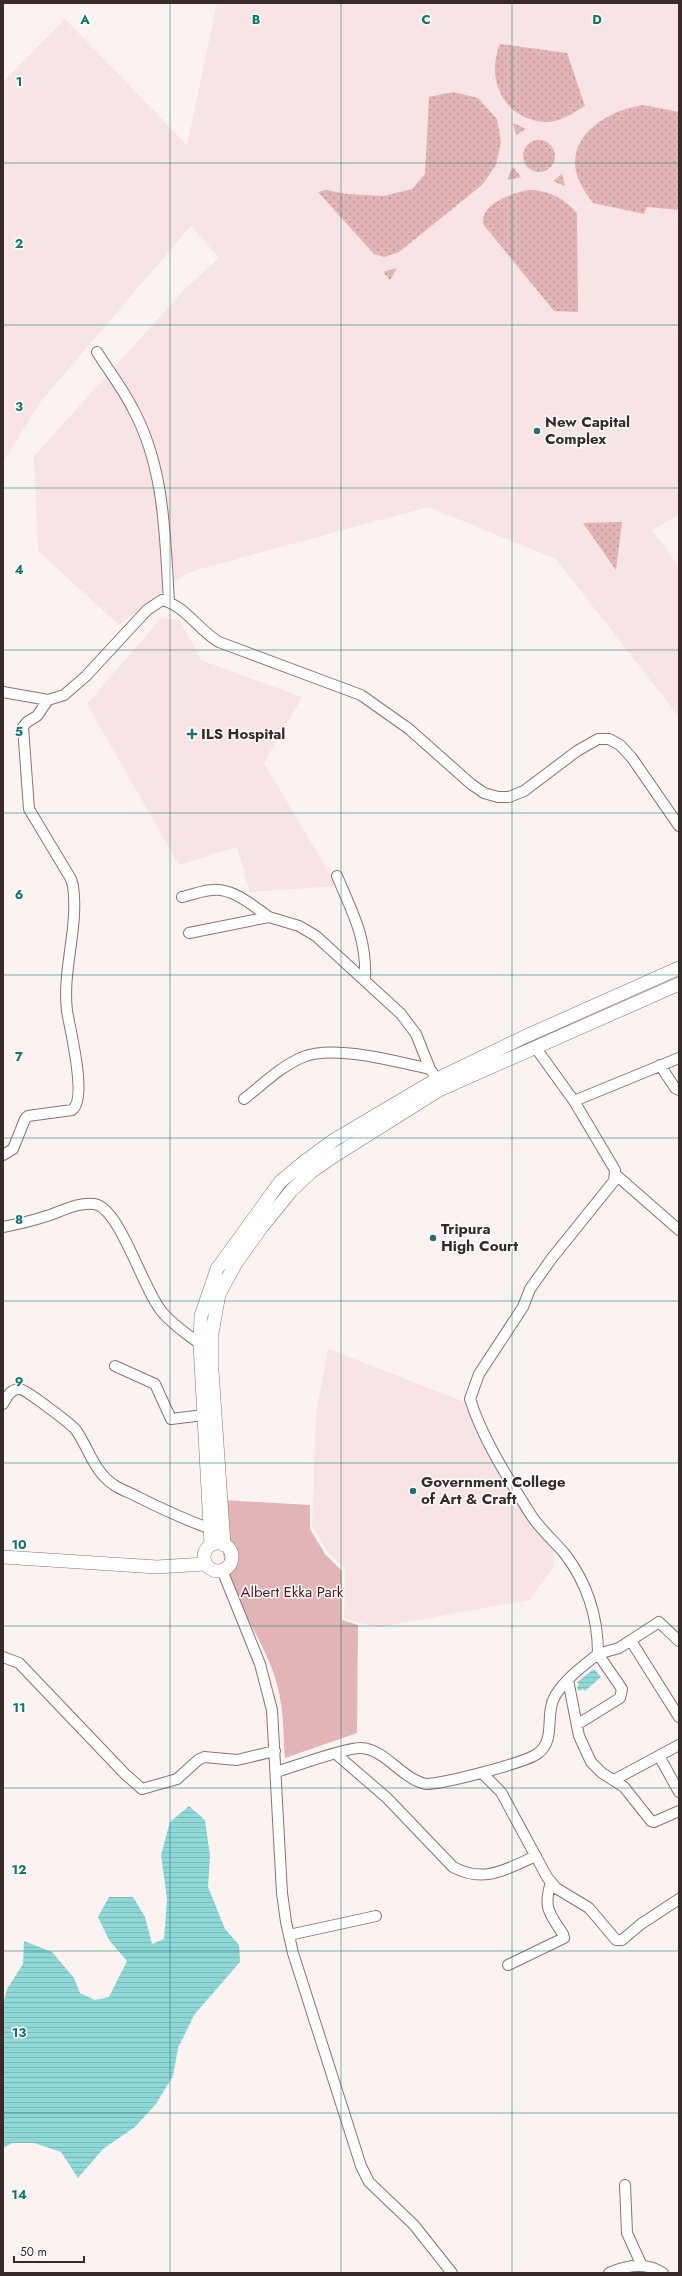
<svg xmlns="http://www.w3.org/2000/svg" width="682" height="2276" font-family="Jost,sans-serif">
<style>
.built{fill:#f8e4e4}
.grass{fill:url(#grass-dots)}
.park{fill:#e2b4b5}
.water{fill:url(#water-rules)}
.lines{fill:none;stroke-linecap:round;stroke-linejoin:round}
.minor-casing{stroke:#937071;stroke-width:12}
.major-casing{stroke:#937071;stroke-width:14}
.minor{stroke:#fff;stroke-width:10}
.major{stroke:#fff;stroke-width:13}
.grid{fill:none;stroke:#0f766e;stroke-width:1;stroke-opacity:0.55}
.poi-dot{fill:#246f70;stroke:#fff;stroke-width:1.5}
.labels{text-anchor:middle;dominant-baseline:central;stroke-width:3;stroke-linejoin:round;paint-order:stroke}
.poi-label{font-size:15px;font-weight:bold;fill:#392a2a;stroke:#fff;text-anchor:start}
.park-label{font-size:15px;fill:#58101b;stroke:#fff}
.grid-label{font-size:13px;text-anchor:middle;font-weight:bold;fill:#0f766e;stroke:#fff;stroke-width:3;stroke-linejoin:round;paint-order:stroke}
</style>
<defs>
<pattern id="grass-dots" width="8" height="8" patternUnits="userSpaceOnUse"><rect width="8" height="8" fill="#e2b4b5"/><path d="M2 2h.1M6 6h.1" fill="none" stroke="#b89393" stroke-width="1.8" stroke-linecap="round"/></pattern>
<pattern id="water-rules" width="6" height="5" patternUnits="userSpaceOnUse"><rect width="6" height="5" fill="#8fd8d8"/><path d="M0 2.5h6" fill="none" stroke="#7cbaba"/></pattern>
</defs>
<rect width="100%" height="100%" fill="#fbf3f2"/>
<!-- built -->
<path class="built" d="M217,3H679V515L652,530L679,567V717L556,559L428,507L196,570L182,576L119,625L38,551L34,456L185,289L219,258L191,226L42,400L3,462V82L65,19L187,145Z
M161,618L180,620L201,660L302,697L264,763L337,886L250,892L237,847L179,865L87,704Z
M328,1349L465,1402L493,1462L531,1521L554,1550L553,1567L530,1600L378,1627L344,1619L345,1569L328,1553L312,1526L316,1414Z"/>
<!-- grass -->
<path class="grass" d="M500,44L567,53L585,106C573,113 559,123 544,122C504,119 485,79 500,44Z
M453,92L478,98L497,119L501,142L496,165L482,185L399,252L384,257L374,254L318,192L326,190L347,194L384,196L412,189L425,174L429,97Z
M643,105L679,112V210L647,207L644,214L593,203C584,191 574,176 575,160C577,128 615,109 643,105Z
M513,123L526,129L516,135Z
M523 156a16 16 0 1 1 32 0a16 16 0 1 1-32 0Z
M513,167L521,177L507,180Z
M562,174L565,186L553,181Z
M528,190C547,189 565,199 577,213L578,312L554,311L483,224C480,204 512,193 528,190Z
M397,268L390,280L383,272Z
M622,522L616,570L583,523Z"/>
<!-- park -->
<path class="park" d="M223,1500L310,1505V1529L325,1554L342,1571V1620L358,1625L357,1733L285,1758C283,1738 284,1717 280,1698C273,1655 245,1620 230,1581C220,1554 221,1528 223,1500Z"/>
<!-- water -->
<path class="water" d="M594,1669L601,1677L585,1691L583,1689L579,1691L577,1688L579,1684L577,1682Z
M189,1806L205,1820L210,1856L208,1887L225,1929L239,1945L240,1962L194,2015L178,2048L173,2076L156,2104L135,2127L103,2149L78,2178L61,2152L34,2143H12L3,2148V2004L7,1989L23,1964L24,1941L52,1952L74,1978L80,1993L95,2000L109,1997L127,1961L109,1940L98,1917L109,1897H133L145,1917L152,1944L164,1939L167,1899L161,1855L170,1822Z"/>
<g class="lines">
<defs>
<path id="minor" d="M97,352C109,371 123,389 133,409C165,468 165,537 169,602
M3,692L48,700L64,695L86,676L147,610L162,600C186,606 198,630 219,642L361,695L409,729L471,784L484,793L498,797H509L524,791L577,751L598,739H609L620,745L632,758L679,826
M337,876C353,914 367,938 365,980
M182,897C192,895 203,890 213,890C233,888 253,906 269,917
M189,933L269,917L299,926L316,936L401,1014L416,1034L430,1069L437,1079
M660,1065L675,1088L679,1090
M244,1099C262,1085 281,1066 303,1057C335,1044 397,1062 430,1069
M574,1101L679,1058
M3,1155L13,1149L25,1119L28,1116L72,1110C88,1099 70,1030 67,1011C62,970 79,927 73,886L71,879L29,809L23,727L27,722L37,716L48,700
M615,1174L679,1230
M3,1227C19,1224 35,1220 50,1215C64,1210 79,1202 94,1204C120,1207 143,1291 163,1313C173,1325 187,1334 200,1344
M115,1366L155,1384L171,1419L204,1415
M3,1404C7,1397 10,1389 20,1389C25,1389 71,1424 76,1430C89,1449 94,1472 114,1485C121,1490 131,1493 138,1497C162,1509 186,1520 211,1529
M222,1570L260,1664L272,1710L282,1893L286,1922L293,1953L361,2166L369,2182L414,2225L452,2273
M631,1641L679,1717
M3,1657L19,1663L125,1774L142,1789L177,1779L198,1760L204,1757L237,1760L275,1751
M568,1680L579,1736L591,1762L602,1773L624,1787L651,1821L654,1822L679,1811
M578,1724L620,1698L622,1689L598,1654L619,1648L659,1622L679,1641
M336,1754L387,1798L453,1867C485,1884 506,1869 536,1856
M659,1756L679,1792
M276,1772C293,1767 347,1747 361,1748C382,1749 397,1771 415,1780C418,1781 423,1784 426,1784C443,1784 524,1763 537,1754C557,1740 544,1715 555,1696C566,1678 583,1666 598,1654C598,1618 587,1583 565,1554C554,1541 540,1529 531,1515C508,1478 483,1440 470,1399L479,1374L523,1307L530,1289L552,1258L614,1181L615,1170L574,1101L535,1047
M482,1773L501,1792L547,1877L556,1888L589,1908L616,1940H622L641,1924L679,1899
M614,1780L679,1745
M289,1935L376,1916
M508,1965L564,1938L563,1934C549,1913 543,1908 551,1882
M625,2185L627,2233L642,2266
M609,2273C627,2265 646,2262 663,2273"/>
<path id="major" d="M204 1557a14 14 0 1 1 28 0a14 14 0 1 1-28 0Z
M211,1544L200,1344L201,1316L217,1269L280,1182L304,1162L334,1140L437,1079L524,1037L679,968
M224,1545L212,1371V1333L219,1294L236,1263L261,1228L291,1191L311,1172L334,1156L439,1090L679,984
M3,1557L157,1567L205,1564"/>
</defs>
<!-- minor casing -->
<use href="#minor" class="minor-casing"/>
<!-- major casing -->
<use href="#major" class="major-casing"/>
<!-- minor -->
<use href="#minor" class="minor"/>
<!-- major -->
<use href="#major" class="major"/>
</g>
<!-- grid -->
<path class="grid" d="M170,3V2273M341,3V2273M512,3V2273M3,163H679M3,325H679M3,488H679M3,650H679M3,813H679M3,975H679M3,1138H679M3,1301H679M3,1463H679M3,1626H679M3,1788H679M3,1951H679M3,2113H679"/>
<!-- markers -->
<g class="poi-dot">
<circle cx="537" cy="431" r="4"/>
<path d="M190 728h4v4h4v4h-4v4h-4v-4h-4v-4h4z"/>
<circle cx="433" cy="1238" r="4"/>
<circle cx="413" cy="1491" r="4"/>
</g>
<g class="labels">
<!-- poi labels -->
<g class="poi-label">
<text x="545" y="422">New Capital<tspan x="545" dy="17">Complex</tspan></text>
<text x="201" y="734">ILS Hospital</text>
<text x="441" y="1229">Tripura<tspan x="441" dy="17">High Court</tspan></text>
<text x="421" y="1482">Government College<tspan x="421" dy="17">of Art &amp; Craft</tspan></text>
</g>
<!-- park labels -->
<g class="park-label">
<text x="292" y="1592">Albert Ekka Park</text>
</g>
</g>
<g class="grid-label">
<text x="85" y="24">A</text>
<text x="256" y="24">B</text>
<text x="426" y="24">C</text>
<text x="597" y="24">D</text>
<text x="19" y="86">1</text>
<text x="19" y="248">2</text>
<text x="19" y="411">3</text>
<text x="19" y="574">4</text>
<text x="19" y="736">5</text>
<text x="19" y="899">6</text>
<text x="19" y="1061">7</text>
<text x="19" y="1224">8</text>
<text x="19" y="1386">9</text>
<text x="19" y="1549">10</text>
<text x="19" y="1712">11</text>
<text x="19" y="1874">12</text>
<text x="19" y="2037">13</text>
<text x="19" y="2199">14</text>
</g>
<!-- border -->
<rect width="682" height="2276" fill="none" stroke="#392a2a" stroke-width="8"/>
<!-- scale -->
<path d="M14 2256v6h70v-6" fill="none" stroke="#392a2a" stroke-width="2"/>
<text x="20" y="2256" font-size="12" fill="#392a2a" stroke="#ffffff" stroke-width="3" paint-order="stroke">50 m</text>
</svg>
